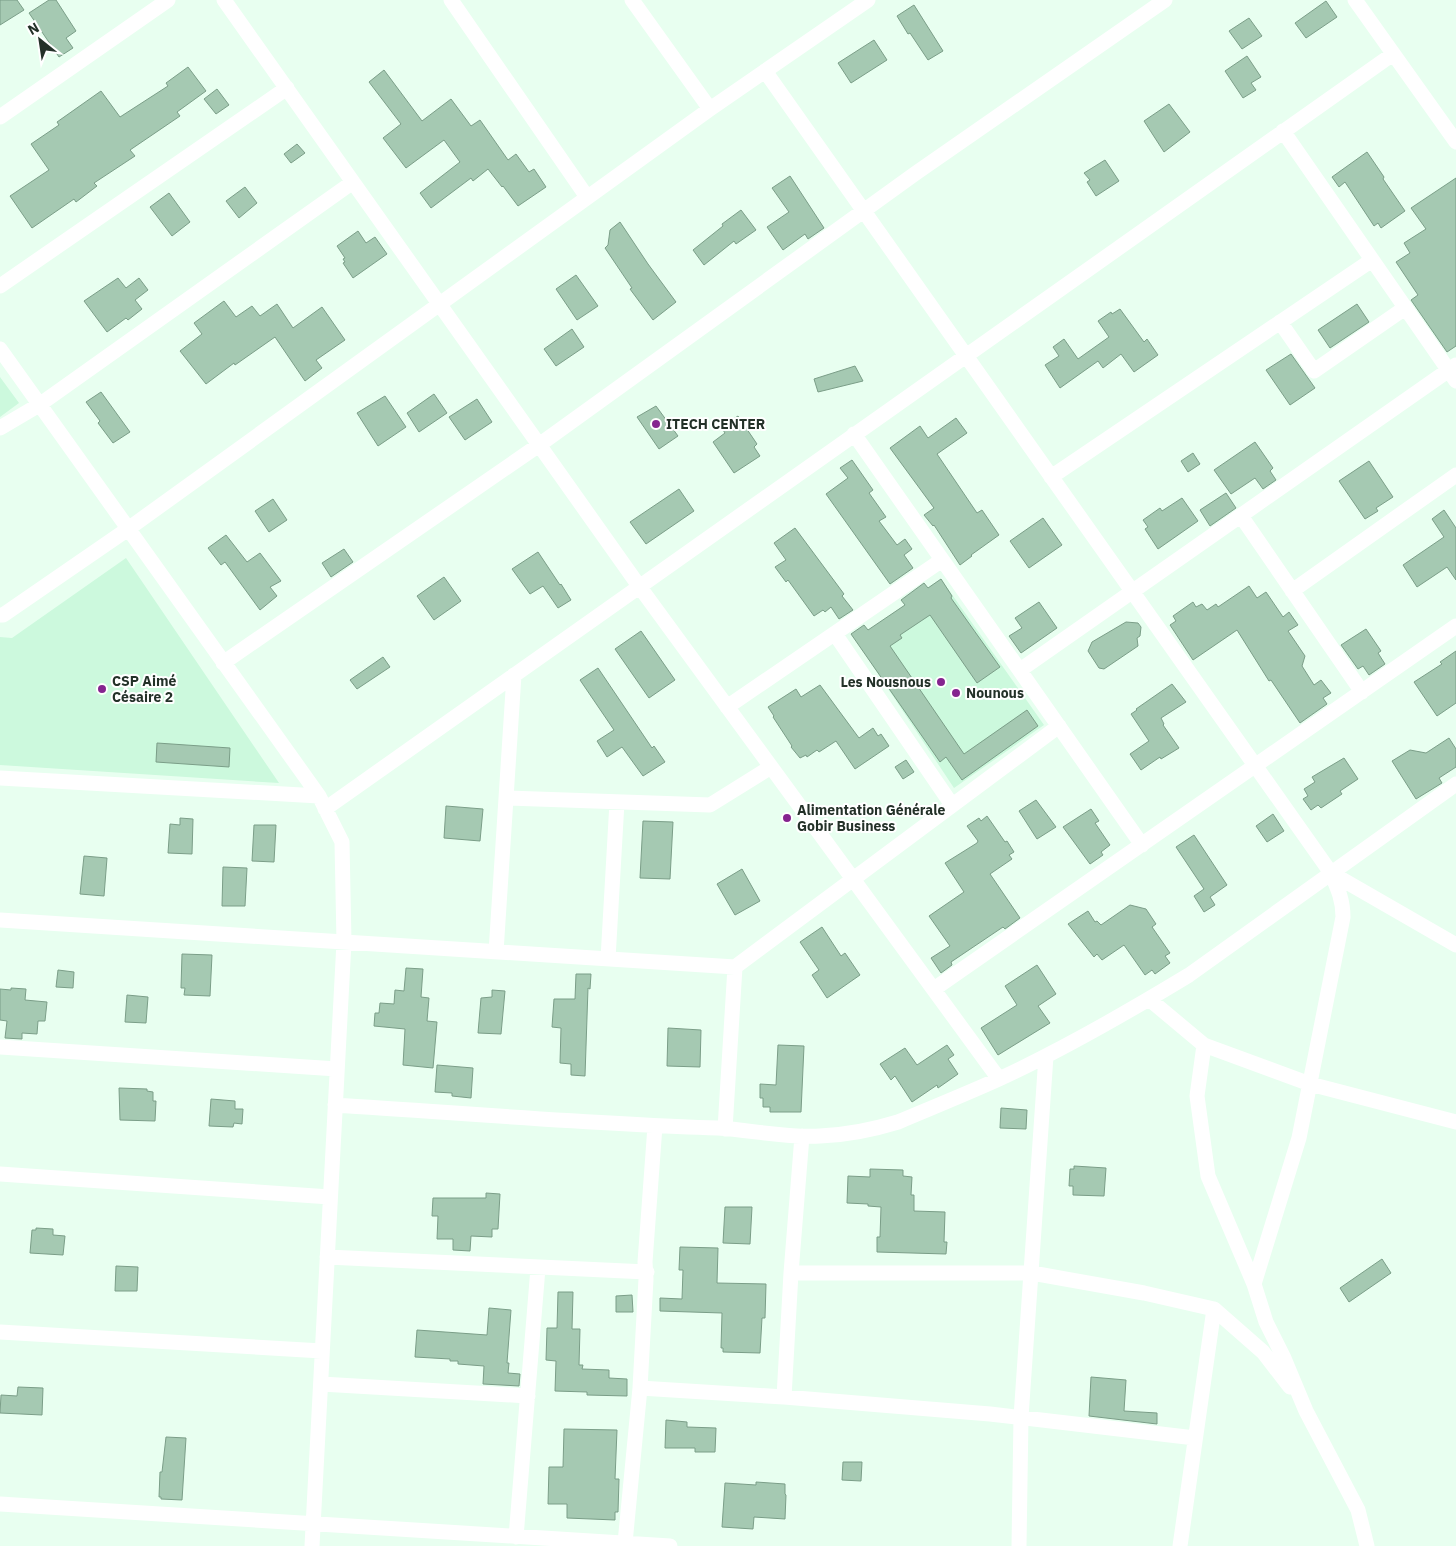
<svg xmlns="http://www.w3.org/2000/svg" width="1456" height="1546" font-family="'IBM Plex Sans',sans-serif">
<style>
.built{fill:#ccf9dd}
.building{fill:#a5c9b2;stroke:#7b9e88}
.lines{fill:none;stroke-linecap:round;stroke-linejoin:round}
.street{stroke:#fff;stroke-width:15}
.poi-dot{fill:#85248f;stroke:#fff;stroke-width:2}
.labels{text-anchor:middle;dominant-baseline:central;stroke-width:4;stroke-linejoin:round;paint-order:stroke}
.poi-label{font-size:14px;font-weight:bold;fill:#233128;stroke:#fff;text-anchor:start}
</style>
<rect width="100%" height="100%" fill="#e8fff0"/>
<!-- built -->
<path class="built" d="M0,377L19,403L0,417Z
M126,558L279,783L0,765V637L12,638Z
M941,579L1044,725L954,788L855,639L913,600L912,598Z"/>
<!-- building -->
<path class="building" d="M0,0H17L24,10L0,25Z
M49,0H56L76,31L66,38L73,48L59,57L29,13Z
M1326,1L1337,17L1306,38L1295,23Z
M914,5L943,51L928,60L910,33L908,34L897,16Z
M1249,18L1262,36L1242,49L1229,31Z
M874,40L887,60L851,83L838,63Z
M1247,56L1261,77L1251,83L1256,90L1243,98L1225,71Z
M188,67L206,91L177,112L180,116L130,150L135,156L94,183L97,186L76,202L74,199L32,228L10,196L49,170L31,144L59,125L57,122L101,91L120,117L168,86L166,83Z
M384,70L422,121L451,99L471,126L480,120L508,160L516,154L529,172L534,169L546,187L518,206L503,186L502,187L488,169L473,181L471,178L431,208L420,193L460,162L444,140L406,168L383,138L401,124L369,82Z
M217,89L229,105L216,114L204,99Z
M1169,104L1190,132L1164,152L1144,121Z
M297,144L305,153L291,163L284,154Z
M1367,152L1384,177L1383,179L1405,211L1381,228L1378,223L1374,226L1345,182L1339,187L1332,177Z
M1105,160L1119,181L1096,196L1087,182L1090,180L1084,173Z
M790,176L824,228L808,239L805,234L783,250L767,227L789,212L772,188Z
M1456,178V346L1447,352L1411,300L1418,295L1396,262L1410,253L1404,243L1426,229L1411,208Z
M245,187L257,203L239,218L226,201Z
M169,193L190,222L172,236L150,207Z
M741,210L756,230L736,244L734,241L704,265L693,250L723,226L722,224Z
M620,222L648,264L676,302L653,320L630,289L632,288L605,248L608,245L610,230Z
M358,231L366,243L375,237L387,254L353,278L343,263L345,262L343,259L345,258L337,246Z
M576,275L598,306L577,320L556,289Z
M118,278L126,288L139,278L148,290L135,300L142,309L128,320L126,318L107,332L84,301Z
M224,301L236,317L252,306L260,316L277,304L293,328L322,307L345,340L316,360L322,368L305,381L275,337L235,365L234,363L206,384L180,351L202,334L194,323Z
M1357,304L1369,322L1330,348L1318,330Z
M1120,309L1144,342L1147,339L1158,355L1134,372L1121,354L1103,368L1098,361L1060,388L1045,365L1059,356L1053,347L1064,339L1078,359L1109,337L1098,321L1111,312L1112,314Z
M572,329L584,347L556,366L544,349Z
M1291,354L1315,388L1290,405L1266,370Z
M855,366L863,381L818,392L814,379Z
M101,392L130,432L113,443L98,423L100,421L86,402Z
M434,394L447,413L419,432L407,413Z
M385,396L406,427L378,446L357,413Z
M477,399L492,422L465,440L449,417Z
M656,406L678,436L659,449L637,417Z
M738,416L757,444L754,447L760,456L734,473L713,442L725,433L721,427Z
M956,418L967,433L937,454L977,513L982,510L999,535L971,555L972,556L960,565L934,525L933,526L924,515L934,508L890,448L920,426L928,438Z
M1255,442L1273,468L1270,471L1276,480L1263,489L1255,478L1231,494L1214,470Z
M1193,453L1200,464L1188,472L1181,461Z
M852,460L873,490L869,493L886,517L879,521L897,545L905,539L912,549L904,555L913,568L890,584L826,494L848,478L840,468Z
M1369,461L1393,497L1376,508L1378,511L1365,519L1339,481Z
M679,489L694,511L646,544L630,522Z
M1226,493L1236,508L1210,526L1200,510Z
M1182,498L1198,521L1158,549L1145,529L1148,527L1143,520L1160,508L1162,511Z
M273,499L287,520L269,532L255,511Z
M1444,510L1456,528V580L1447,567L1417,587L1403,565L1444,537L1432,519Z
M1043,518L1062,545L1029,568L1010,541Z
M795,528L844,594L842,596L853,610L839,619L831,607L825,612L823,610L814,616L788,580L786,582L775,567L786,560L774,543Z
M226,535L247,562L260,553L281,581L270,587L277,596L260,610L225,562L221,565L208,548Z
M344,549L353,562L331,577L322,563Z
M538,552L560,585L561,584L571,600L558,608L543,586L530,594L512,569Z
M444,577L461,601L434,620L417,596Z
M941,579L952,596L951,598L1000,667L977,683L930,615L900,635L902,638L890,646L964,754L1027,710L1038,726L962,780L946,757L940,762L851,634L864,625L868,630L905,605L901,600L924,583L928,588Z
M1249,586L1257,598L1266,592L1283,617L1289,612L1298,625L1288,631L1305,656L1302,666L1314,685L1321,680L1331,693L1323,698L1327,704L1300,723L1271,680L1269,681L1237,630L1193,660L1170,625L1176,621L1173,616L1193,602L1196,607L1202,604L1207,610L1216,604L1218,607Z
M1039,602L1057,628L1021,653L1009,636L1022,628L1015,618Z
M1126,622L1138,623L1141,627L1140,636L1137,638L1138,646L1104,669L1099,668L1088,651L1092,642Z
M1366,629L1381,651L1378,653L1385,664L1369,675L1363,666L1358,669L1341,645Z
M641,631L675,680L649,698L615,649Z
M1456,651V703L1437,716L1414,682L1442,664L1440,662Z
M383,657L390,667L357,689L350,680Z
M598,668L652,748L654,746L665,762L643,776L622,747L607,757L597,741L614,730L580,680Z
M1172,684L1186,702L1161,718L1164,724L1163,725L1179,748L1161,759L1160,757L1141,770L1130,754L1149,741L1131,714L1137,710L1136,709Z
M820,685L859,738L873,728L878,736L881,734L889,746L855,769L836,741L819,752L817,750L807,757L806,755L800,758L791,747L792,746L773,717L774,716L768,707L796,689L801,697Z
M1449,738L1456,749V767L1439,778L1442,783L1416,799L1392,761L1410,750L1426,753Z
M157,743L230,748L229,767L156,762Z
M1344,758L1358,779L1340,791L1342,794L1321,808L1318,805L1311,810L1303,799L1308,796L1304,789L1315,782L1312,777Z
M906,760L914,772L903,779L895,767Z
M1036,800L1056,827L1037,839L1019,811Z
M446,806L483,809L480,841L444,838Z
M1091,809L1099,821L1095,823L1110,845L1101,852L1103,855L1090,864L1063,827Z
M1273,814L1284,831L1267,842L1256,826Z
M987,816L1005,842L1007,841L1014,852L1009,855L1012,859L990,874L1020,918L1005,929L1003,927L951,962L952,965L941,973L931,958L950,946L929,916L964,892L945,863L977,843L978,841L967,826L979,818L981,821Z
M180,818L193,819L192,854L168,853L170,824L180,825Z
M643,821L673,822L670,879L640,878Z
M254,825H276L274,862L252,861Z
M1194,835L1227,885L1210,897L1215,905L1204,912L1194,896L1204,889L1176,847Z
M84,856L107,858L104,896L80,894Z
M223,867L247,868L245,906H222Z
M742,869L760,901L735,915L717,884Z
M1130,905L1146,909L1156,924L1152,927L1170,953L1165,956L1170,963L1155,974L1152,970L1145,975L1124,945L1102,960L1097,954L1094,957L1068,924L1088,911L1095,922L1097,921L1101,925Z
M822,927L841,956L845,953L860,975L827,998L812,975L819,970L800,942Z
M182,954L212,955L210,996L184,995L185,988H181Z
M1037,965L1056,994L1038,1006L1050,1023L998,1055L981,1028L1017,1005L1005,986Z
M406,968L423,969L421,997L429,998L427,1021L437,1022L433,1068L403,1065L405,1029L374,1026L375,1013H379L380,1003L394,1004L395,990L404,991Z
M58,970L74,972L73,988L56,987Z
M576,974H591L590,989L588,988L585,1076L571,1075V1064L560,1063L561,1028L552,1027L554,999H575Z
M11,988L26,989L25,1000L47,1002L45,1021H38L37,1034L22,1033V1039L5,1038L7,1021L0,1020V989L11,990Z
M492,990L505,991L501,1034L478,1033L481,998L492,997Z
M127,995L148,997L146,1023L125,1022Z
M668,1028L701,1030L700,1067L667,1066Z
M778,1045L804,1046L801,1112H770V1107H763V1098H760V1084L776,1085Z
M947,1045L954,1055L948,1059L958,1074L938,1088L937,1085L912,1102L895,1076L891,1080L880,1064L905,1048L917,1065Z
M437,1065L473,1068L471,1098L452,1096V1093L435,1092Z
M119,1088L147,1089V1091L153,1092V1101H156L155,1121L120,1120Z
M211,1099L235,1101V1109H243L242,1124L234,1123L233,1127L209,1126Z
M1001,1108L1027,1110L1026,1129L1000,1128Z
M1074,1166L1106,1168L1104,1196L1073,1195V1186H1069L1070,1169H1074Z
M870,1169L903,1170V1176L912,1177L911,1195H914V1211L945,1212L944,1242H947L946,1254L877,1252V1237H880L881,1207L868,1206V1204L847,1203L848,1176L870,1177Z
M486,1193L500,1194L498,1229H492V1237L471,1236L470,1251L453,1250V1239H437L438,1216H432L433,1198H486Z
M725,1207H752L750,1244L723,1243Z
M36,1228L53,1229V1235L65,1236L63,1255L30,1253L32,1230H36Z
M680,1247L718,1248L717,1283L766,1284L765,1318H762L760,1353L723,1352V1348H721L722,1313L660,1311V1298L682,1299L683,1270H679Z
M1382,1259L1391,1273L1349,1302L1340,1288Z
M116,1266L138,1267L137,1291H115Z
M558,1292H573L572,1329H580L579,1365H583L582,1369L609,1370V1378L627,1379V1396L587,1395V1392L555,1391L556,1361L546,1360L547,1328H557Z
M632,1295L633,1312H616V1296Z
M489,1308L511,1310L507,1363H509L508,1373L520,1374L519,1386L483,1384L484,1366L458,1364V1361H450V1359L415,1357L417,1330L487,1335Z
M1091,1377L1126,1380L1124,1411L1157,1413V1424L1089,1416Z
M18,1387L43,1388L42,1415L0,1413L1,1395L17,1396Z
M666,1420L687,1422V1427L716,1428L715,1452H695V1448H665Z
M564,1429L617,1430L615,1479H619L618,1512H615V1520L567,1518V1504H548L549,1467H563Z
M166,1437L186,1438L182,1500L161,1499V1497H159L160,1472H162Z
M843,1462H862L861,1481L842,1480Z
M756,1482L785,1484V1494L786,1495L785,1519L754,1517L753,1529L722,1527L725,1483L756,1485Z"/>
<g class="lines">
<!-- street -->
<path class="street" d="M224,0L639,586L999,1079
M451,0L587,197
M632,0L710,109
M1355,0L1456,142
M765,71L1331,873C1338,889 1343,900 1343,917L1299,1138L1254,1284L1266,1322L1283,1356L1306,1411L1358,1510L1367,1546
M0,117L168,0
M1283,131L1456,381
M0,286L287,88
M1280,322L1314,371L1405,308
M0,349L319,796L342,842L344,942L312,1546
M0,428L39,405L353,182
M854,434L1142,845
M1051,477L1372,260
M1241,516L1362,692
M1292,591L1456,475
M0,615H3L128,529L710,109L868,0
M835,634L952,805
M223,663L539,445L916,173L1165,0
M1020,670L1456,365
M727,707L942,560
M0,778L319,796
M506,798L710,805L771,767
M325,809L1393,54
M1331,873L1456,945
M0,920L735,967L1059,726
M496,952L514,675
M608,959L617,802
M934,989L1456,626
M1149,999L1204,1045L1310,1084L1456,1122
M1204,1045L1197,1096L1208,1176L1254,1284
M0,1047L337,1069
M335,1105C463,1113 590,1124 718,1128C751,1130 786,1138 820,1136C846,1135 872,1130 898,1122C931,1108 966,1094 999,1079C1064,1049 1128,1012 1189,975L1456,784
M725,1129L735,967
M0,1174L330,1197
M327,1257L647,1272
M791,1273H1032L1144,1293L1214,1309L1263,1352L1290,1387
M0,1332L322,1351
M321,1384L528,1396
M640,1388L784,1397L990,1414L1195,1438
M784,1397L791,1273L802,1136
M0,1504L670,1546
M516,1537L538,1268
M625,1543L640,1388L646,1279L645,1262L655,1126
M1019,1546L1021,1417L1046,1056
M1180,1546L1214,1309"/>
</g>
<!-- markers -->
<g class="poi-dot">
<circle cx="656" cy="424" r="5"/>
<circle cx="941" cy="682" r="5"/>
<circle cx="102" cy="689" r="5"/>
<circle cx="956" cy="693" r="5"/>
<circle cx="787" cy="818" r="5"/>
</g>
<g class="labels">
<!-- poi labels -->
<g class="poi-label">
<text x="666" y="424">ITECH CENTER</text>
<text x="112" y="681">CSP Aimé<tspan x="112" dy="16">Césaire 2</tspan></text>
<text x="931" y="682" text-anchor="end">Les Nousnous</text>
<text x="966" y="693">Nounous</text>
<text x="797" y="810">Alimentation Générale<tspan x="797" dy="16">Gobir Business</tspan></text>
</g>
</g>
<!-- north arrow -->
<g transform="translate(40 40) rotate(330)" stroke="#ffffff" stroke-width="4" paint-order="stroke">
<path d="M0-4L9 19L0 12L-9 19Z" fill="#233128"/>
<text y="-8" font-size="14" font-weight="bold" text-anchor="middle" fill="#233128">N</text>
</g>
</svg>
